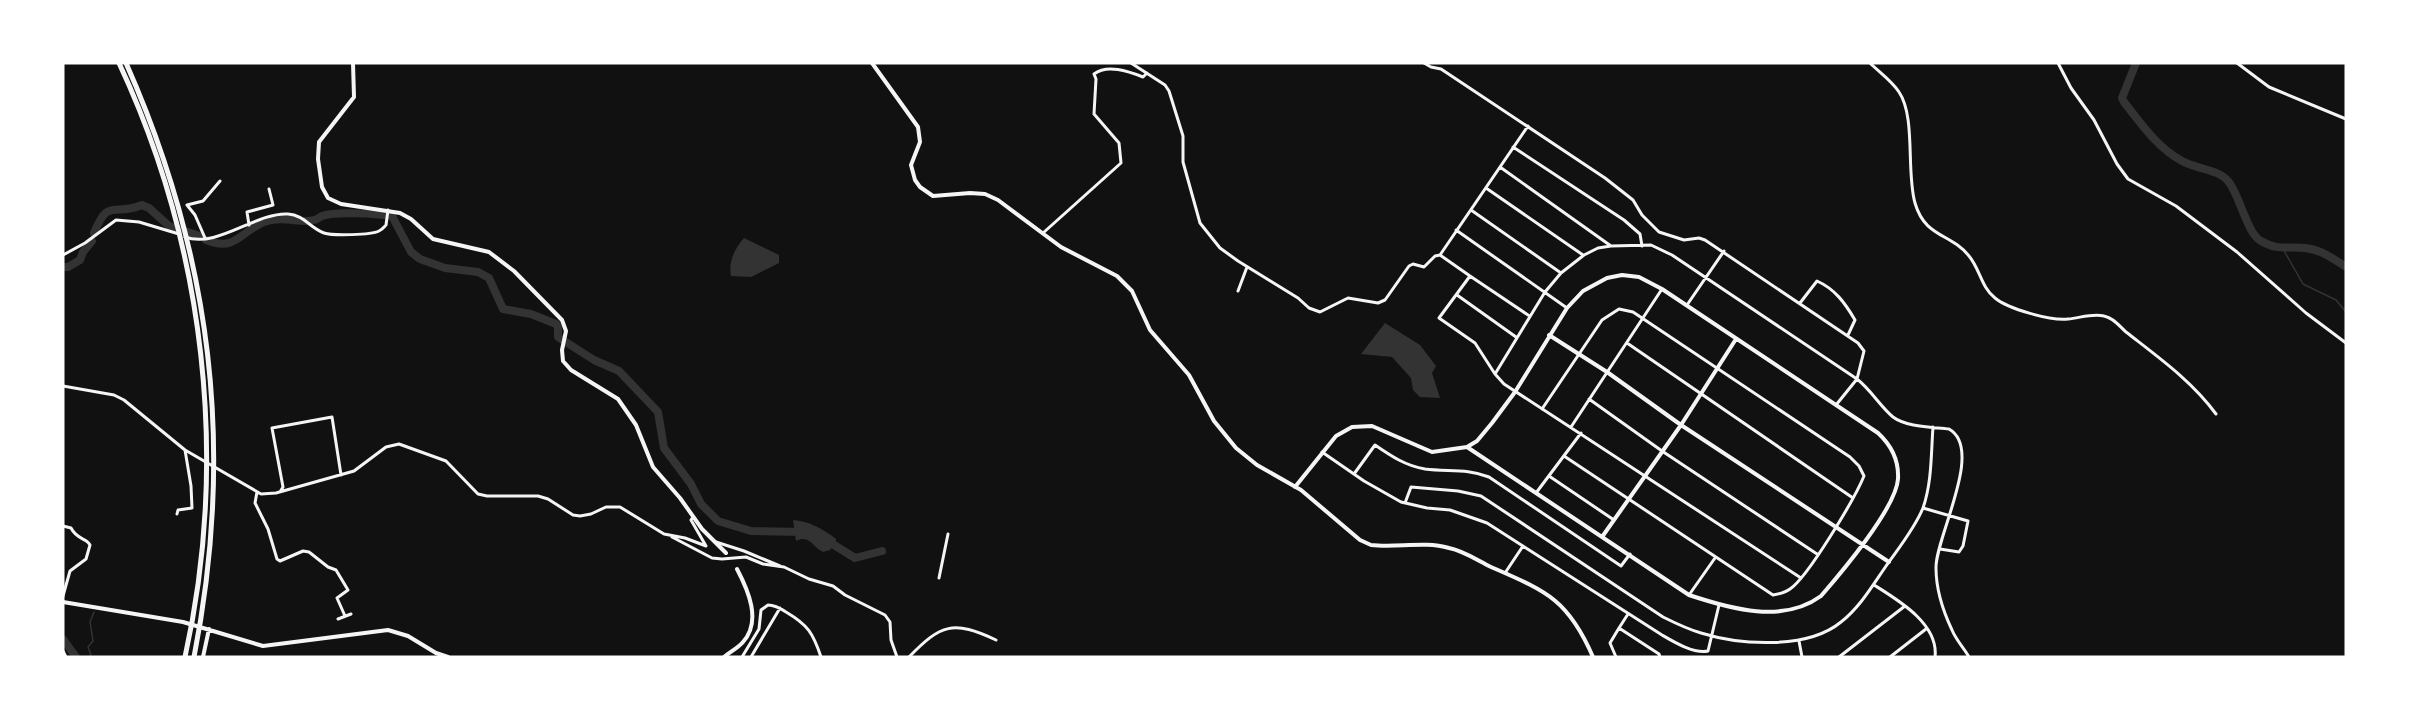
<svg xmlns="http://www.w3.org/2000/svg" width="2409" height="720" font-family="Montserrat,sans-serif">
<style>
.water{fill:#333}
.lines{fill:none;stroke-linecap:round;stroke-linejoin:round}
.stream{stroke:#333;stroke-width:1.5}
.river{stroke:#333;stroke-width:8}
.minor{stroke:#f5f5f5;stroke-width:3}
.tertiary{stroke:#f5f5f5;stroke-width:4}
.motorway{stroke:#f5f5f5;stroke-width:5}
</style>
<rect width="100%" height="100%" fill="#111"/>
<!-- water -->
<path class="water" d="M744,238L779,255V263L751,277L731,276C728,262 735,248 744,238Z
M1385,323L1420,345L1436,366L1432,373L1440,398L1420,397L1413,390L1411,378L1392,357L1361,354Z
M793,520C809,521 823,529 836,539V542L830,550L823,552C812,547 810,534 796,541Z"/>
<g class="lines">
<!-- stream -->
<path class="stream" d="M2283,249L2303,284L2336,300L2346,312
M89,657L91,655L88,647L93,641L90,622L94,612"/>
<!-- river -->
<path class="river" d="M2136,63L2122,98L2124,102C2141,124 2158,148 2182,161C2196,169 2218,169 2228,181C2239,193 2247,234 2261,241C2278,251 2286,246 2305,248C2322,250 2332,258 2346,267
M94,233C109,196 114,217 142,205L149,208L169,226L200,236
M206,240C237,252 239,232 264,222C282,215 302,224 314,220C317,220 319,217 322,216C335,211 378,214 392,216L411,252L420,259L445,268L478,272L489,278L503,309L531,314L556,324L558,327V337L594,360L619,371L658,412L664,448L691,484L701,504L718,521L751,531L805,532
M63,267H68L80,260L83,252L92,241
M826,540L855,558L882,551
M63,639L76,657"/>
<!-- minor -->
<path class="minor" d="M1131,63L1165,85L1169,91L1183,136V162L1200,223L1220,248L1238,261L1298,298L1309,308L1320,312L1348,298L1378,303L1385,300L1409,266L1413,264L1424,267L1435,256L1440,255L1528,126
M1424,63L1431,67L1441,69L1605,178L1633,200L1642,215L1659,232L1684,240L1699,238L1705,240L1858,343L1864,351L1857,379L1836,405
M1870,63C1879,72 1892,81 1899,92C1916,117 1906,172 1915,203C1925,238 1951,233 1969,256C1980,269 1981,287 1995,298C2008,309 2051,321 2068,319C2080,318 2092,313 2104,316C2114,318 2119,326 2126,332C2158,357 2192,381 2216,414
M2058,63L2071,88L2094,120L2117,164L2128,179L2176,206L2237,252L2306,313L2346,343
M2237,63L2269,87L2346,119
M1513,147L1624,220L1640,234L1642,246
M1500,167L1611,246
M1486,188L1583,255
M1471,210L1561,273
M249,225L247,212L273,205L269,189
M1456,230L1567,308
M1043,233L1121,163L1119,143L1094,114L1096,79L1094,74C1107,64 1128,71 1143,77L1147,73
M185,237C217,249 256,212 288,214C304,215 310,228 324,233C333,236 371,235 379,231C383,229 384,227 386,225L388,210
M205,238L195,215L187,205L203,201L220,181
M63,255L85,243L116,220L139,222L179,234
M1440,255L1470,276L1439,318L1475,343L1495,374L1504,384L1801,578
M1470,276L1528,315
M1238,291L1247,267
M1457,295L1516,337
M1800,303L1817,281C1835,289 1845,303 1855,320L1848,335
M1687,305L1724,251
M1627,343L1853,498
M1495,374L1545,292L1561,273L1584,255L1598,248L1611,246L1651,245L1672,255L1857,379C1871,390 1880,406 1893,417C1906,427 1933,427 1949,429C1985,449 1935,538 1936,568C1936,589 1943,611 1952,630C1956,640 1964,648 1969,657
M63,386L114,395L124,400L185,450L261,494L276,493L354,471L386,447L399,444L446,461L478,494L487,496H538L548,499L573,515L580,516L591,514L606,507H620L664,534L685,538L706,546L691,520L693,517
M1589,399L1662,451L1817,554
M1542,409L1602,320L1619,309L1633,312L1850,457L1859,466L1864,476C1855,498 1808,577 1790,589C1785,593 1779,594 1773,595L1564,456
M1571,427L1662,289
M1322,452L1364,481L1401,502L1427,508L1450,510L1487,523L1662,635C1674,642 1694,654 1708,651L1719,605
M1354,474L1375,445C1391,456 1406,466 1425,469C1448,472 1467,468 1489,477L1621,566L1630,554
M1549,476L1614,520
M257,492L255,503L268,529L277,559L280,561L303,551L309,552L328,567L336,570L348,590L337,598L345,616
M280,492L283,487L272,428L332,417L341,475
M1536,493L1581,433
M1405,503L1411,487L1458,491L1481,496L1663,617C1675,623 1687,629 1701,633C1740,645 1807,650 1841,622C1859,608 1871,588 1884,569C1897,550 1914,530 1923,508C1932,482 1931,454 1933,427
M1923,508L1968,521L1963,546L1959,552L1940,549
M177,514L178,510L192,508L191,486L185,450
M63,526L71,528C77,540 87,538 90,545L86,559L70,571L63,596
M672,537L712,558L722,559L746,557L763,564L784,567L809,579L833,586L845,595L885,615L890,622L891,640L897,657
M716,542L744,551L780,566
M1505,573L1523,546
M939,578L948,534
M1874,585C1898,600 1939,624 1935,657
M1689,595L1715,558
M338,619L351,614
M1619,628L1628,614
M1799,641L1802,657
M63,651L66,657
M742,657L759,629L761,610L768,605C775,605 780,608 786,612C808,625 813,633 821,657
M751,657L780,608
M909,657C941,624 953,620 996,640
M1616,657L1610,643L1619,628L1659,654L1660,657
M1839,657L1905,606
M1890,657L1926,629"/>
<!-- tertiary -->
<path class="tertiary" d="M353,63L354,97L319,142L318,159L322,187L328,198L341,204L400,213L411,219L433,239L489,252L514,271L562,320L566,331L562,350L563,361L571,370L618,399L636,425L653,467L680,498L702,529L726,553
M872,63L918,127L920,142L911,165L915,180L920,187L933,196L970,193L985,194L998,200L1061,247L1117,276L1132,291L1150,330L1189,375L1214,421L1236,448L1257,465L1301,490L1360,540L1371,545C1397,548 1424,541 1449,548C1464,551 1477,560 1491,567C1546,591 1568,599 1593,657
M1549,335L1607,372L1681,425L1889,562
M1295,487L1336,436L1352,427L1372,426L1432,452L1467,447L1477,441L1492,423L1515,392L1567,308L1583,291L1607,278L1622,275L1639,277L1662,289L1878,433C1891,445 1899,461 1898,479C1896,508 1841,573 1821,596C1783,624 1731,609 1689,595L1467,447
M1602,537L1681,425L1736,339
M63,602L183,622L263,646L388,630L408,636L436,653L448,657
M203,657L209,629
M724,657C730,652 738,648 743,642C762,621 748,590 737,569"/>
<!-- motorway -->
<path class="motorway" d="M119,63C205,247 229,458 185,657
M126,63C212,257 235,449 194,657"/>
</g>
<!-- border -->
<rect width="2409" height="720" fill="none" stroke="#ffffff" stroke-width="129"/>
</svg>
